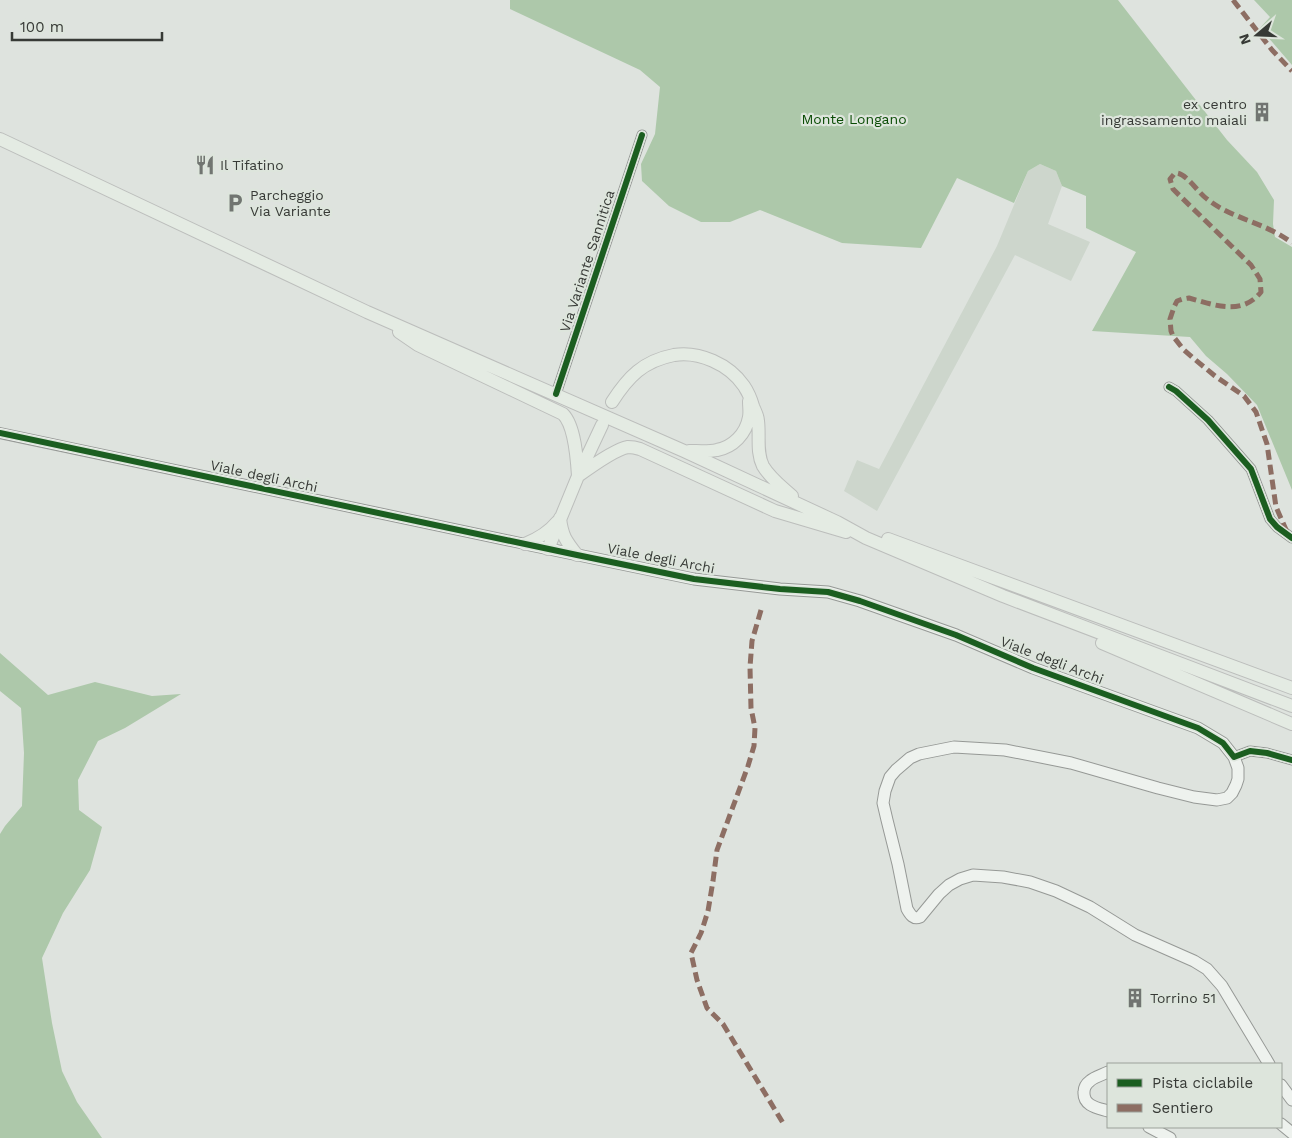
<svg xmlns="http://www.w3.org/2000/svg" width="1292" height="1138" font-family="'Work Sans',sans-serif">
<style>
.built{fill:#cdd6cc}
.forest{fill:#adc8aa}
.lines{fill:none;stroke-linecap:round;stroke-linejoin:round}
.minor-casing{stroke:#969996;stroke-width:11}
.tertiary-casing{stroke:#969996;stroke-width:12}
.secondary-casing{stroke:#969996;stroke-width:13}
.primary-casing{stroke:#bcbebc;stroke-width:14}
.minor{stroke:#fafbfa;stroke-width:9}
.tertiary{stroke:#fafbfa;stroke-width:10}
.secondary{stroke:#eef2ee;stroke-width:11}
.primary{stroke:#e4ebe3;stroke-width:12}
.quiet{stroke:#8d6e63;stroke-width:5;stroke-dasharray:10 5;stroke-linecap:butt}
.cycleway-casing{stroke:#dde5dc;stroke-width:9}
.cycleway{stroke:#1b5e20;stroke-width:6}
.labels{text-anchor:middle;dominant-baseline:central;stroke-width:4.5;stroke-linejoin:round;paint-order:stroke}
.poi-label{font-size:14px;fill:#373a36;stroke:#dde5dc;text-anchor:start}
.park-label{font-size:14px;fill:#0a4c05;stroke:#dde5dc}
.street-label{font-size:14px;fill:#373a36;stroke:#dde5dc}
</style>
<rect width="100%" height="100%" fill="#dee3de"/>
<!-- built -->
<path class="built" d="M1040,164L1056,171L1062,186L1048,224L1090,242L1071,281L1015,255L877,511L844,491L857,460L879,469L997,246L1028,171Z"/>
<!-- forest -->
<path class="forest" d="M510,0H1118L1227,140L1257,172L1274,200L1273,224L1275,237L1292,247V490L1257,405L1227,374L1206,356L1190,337L1092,331L1136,252L1086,228V196L1062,186L1056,171L1040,164L1028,171L1014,203L957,178L921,248L842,243L760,210L730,222H701L669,206L642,181L641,164L655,134L660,87L640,70L510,9Z
M1254,0H1292V65L1260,28L1270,17Z
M0,653L48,695L95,682L152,696L181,694L125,728L98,741L78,780L79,810L102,827L90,870L63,913L42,958L52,1023L62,1071L77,1102L102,1138H0V834L5,826L22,806L24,753L21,708L0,691Z"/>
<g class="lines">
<defs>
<path id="minor" d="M1169,387L1176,391L1208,420L1251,469L1270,519L1277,527L1292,538
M556,394L642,135
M1234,757L1250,751L1267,753L1292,760"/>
<path id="tertiary" d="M0,433L525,544"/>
<path id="secondary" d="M525,544L694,579L780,589L828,592L860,601L956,635L1033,668L1198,728L1223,743L1234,757L1238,768V779L1236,785L1232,793L1227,798L1217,800L1194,797L1158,788L1071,763L1005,750L954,747L919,754L910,758L896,770L890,777L885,791L883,803L887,820L898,864L907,909C910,914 913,920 920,917L939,894L949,885L960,879L973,875L1003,877L1030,882L1056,891L1090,907L1135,935L1194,961L1207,969L1222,986L1269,1064
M1108,1072C1102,1075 1094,1077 1090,1081C1086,1084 1084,1088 1084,1092C1083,1106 1098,1108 1108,1111
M1281,1085L1292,1100
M1281,1124L1292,1133
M1149,1127L1170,1138"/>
<path id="primary" d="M0,139L367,312L684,451L837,522L866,538L1003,596L1292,706
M399,332L418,345L563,414C575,426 577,459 578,476
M612,402C628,377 643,361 674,355C699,351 729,364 744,386C748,392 751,399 753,406C755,411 758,416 758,421C760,436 756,452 763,466C770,478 782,487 792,496
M689,451C698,451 709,452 717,450C733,447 746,434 749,417C750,412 749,407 749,401
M578,476C589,468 616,449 628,447C632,447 637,448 640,449L775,511L846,532
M560,518C562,536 566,541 577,555
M888,539L1292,688
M525,544C537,539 549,532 557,522
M548,549L578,476L602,425
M1102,643L1292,724"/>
</defs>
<!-- minor casing -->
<use href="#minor" class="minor-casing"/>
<!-- tertiary casing -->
<use href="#tertiary" class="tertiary-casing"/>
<!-- secondary casing -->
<use href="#secondary" class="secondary-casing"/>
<!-- primary casing -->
<use href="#primary" class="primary-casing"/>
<!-- minor -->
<use href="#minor" class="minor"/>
<!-- tertiary -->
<use href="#tertiary" class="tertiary"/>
<!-- secondary -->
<use href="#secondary" class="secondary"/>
<!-- primary -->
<use href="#primary" class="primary"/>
<!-- quiet -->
<path class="quiet" d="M1233,0L1272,50L1292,71
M1287,532L1276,507L1267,444L1256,412L1244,396L1215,376L1192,357L1183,349L1173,336L1171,331L1170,319L1174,307L1177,301L1183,299L1189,298C1214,305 1242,316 1261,292L1260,279L1251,265L1180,196L1173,189L1170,179L1175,173C1186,172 1198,193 1207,199C1232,219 1267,223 1292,243
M761,610L752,641L750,667L751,708L755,728L754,746L748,766L717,850L713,881L708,911L701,933L691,953L697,980L707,1008L723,1024L783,1123"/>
<defs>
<path id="cycleway" d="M1169,387L1176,391L1208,420L1251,469L1270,519L1277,527L1292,538
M556,394L642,135
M0,433L577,555L694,579L780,589L828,592L860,601L956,635L1033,668L1198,728L1223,743L1234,757L1250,751L1267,753L1292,760"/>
</defs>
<!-- cycleway casing -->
<use href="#cycleway" class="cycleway-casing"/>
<!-- cycleway -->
<use href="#cycleway" class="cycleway"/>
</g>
<!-- icons -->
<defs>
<symbol id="building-bare" viewBox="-9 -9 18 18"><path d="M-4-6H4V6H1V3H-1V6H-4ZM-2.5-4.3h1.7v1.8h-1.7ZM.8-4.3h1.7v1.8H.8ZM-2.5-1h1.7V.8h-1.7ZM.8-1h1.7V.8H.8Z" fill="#717571" stroke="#dde5dc" stroke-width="2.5" paint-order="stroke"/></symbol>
<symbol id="restaurant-bare" viewBox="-9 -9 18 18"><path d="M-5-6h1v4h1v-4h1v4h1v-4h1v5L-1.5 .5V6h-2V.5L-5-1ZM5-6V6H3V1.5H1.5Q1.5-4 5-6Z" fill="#717571" stroke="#dde5dc" stroke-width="2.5" paint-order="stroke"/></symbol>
<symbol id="parking-bare" viewBox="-9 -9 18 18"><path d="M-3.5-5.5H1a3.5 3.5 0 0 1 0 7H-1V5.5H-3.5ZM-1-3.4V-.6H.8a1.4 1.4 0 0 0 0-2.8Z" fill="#717571" stroke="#dde5dc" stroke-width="2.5" paint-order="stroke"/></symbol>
</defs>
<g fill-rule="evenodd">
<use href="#building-bare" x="1248" y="98" width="28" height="28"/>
<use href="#restaurant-bare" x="191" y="151" width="28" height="28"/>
<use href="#parking-bare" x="221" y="189" width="28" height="28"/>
<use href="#building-bare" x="1121" y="984" width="28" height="28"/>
</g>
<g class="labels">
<!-- poi labels -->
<g class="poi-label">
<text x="1247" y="104" text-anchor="end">ex centro<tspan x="1247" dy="16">ingrassamento maiali</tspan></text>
<text x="220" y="165">Il Tifatino</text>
<text x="250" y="195">Parcheggio<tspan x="250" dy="16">Via Variante</tspan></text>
<text x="1150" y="998">Torrino 51</text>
</g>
<!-- park labels -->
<g class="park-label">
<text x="854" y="119">Monte Longano</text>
</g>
<!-- street labels -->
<g class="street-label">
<text transform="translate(587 261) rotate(-72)">Via Variante Sannitica</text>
<text transform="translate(264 476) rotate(12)">Viale degli Archi</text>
<text transform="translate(661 558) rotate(11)">Viale degli Archi</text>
<text transform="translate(1052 660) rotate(21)">Viale degli Archi</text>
</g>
</g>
<!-- legend -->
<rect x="1107" y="1063" width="175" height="65" fill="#dde5dc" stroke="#9ba19a"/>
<rect x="1117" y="1079" width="25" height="8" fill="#1b5e20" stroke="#9ba19a"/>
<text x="1152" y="1088" font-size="15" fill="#373a36">Pista ciclabile</text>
<rect x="1117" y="1104" width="25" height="8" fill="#8d6e63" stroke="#9ba19a"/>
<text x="1152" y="1113" font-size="15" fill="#373a36">Sentiero</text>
<!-- north arrow -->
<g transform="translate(1257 35) rotate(251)" stroke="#dde5dc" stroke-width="4" paint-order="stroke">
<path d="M0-4L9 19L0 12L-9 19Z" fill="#373a36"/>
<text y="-8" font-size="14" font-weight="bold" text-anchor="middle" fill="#373a36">N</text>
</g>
<!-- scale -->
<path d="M12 32v8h150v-8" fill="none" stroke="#373a36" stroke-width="2.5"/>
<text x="20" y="32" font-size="15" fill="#373a36" stroke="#dde5dc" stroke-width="4" paint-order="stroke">100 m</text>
</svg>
